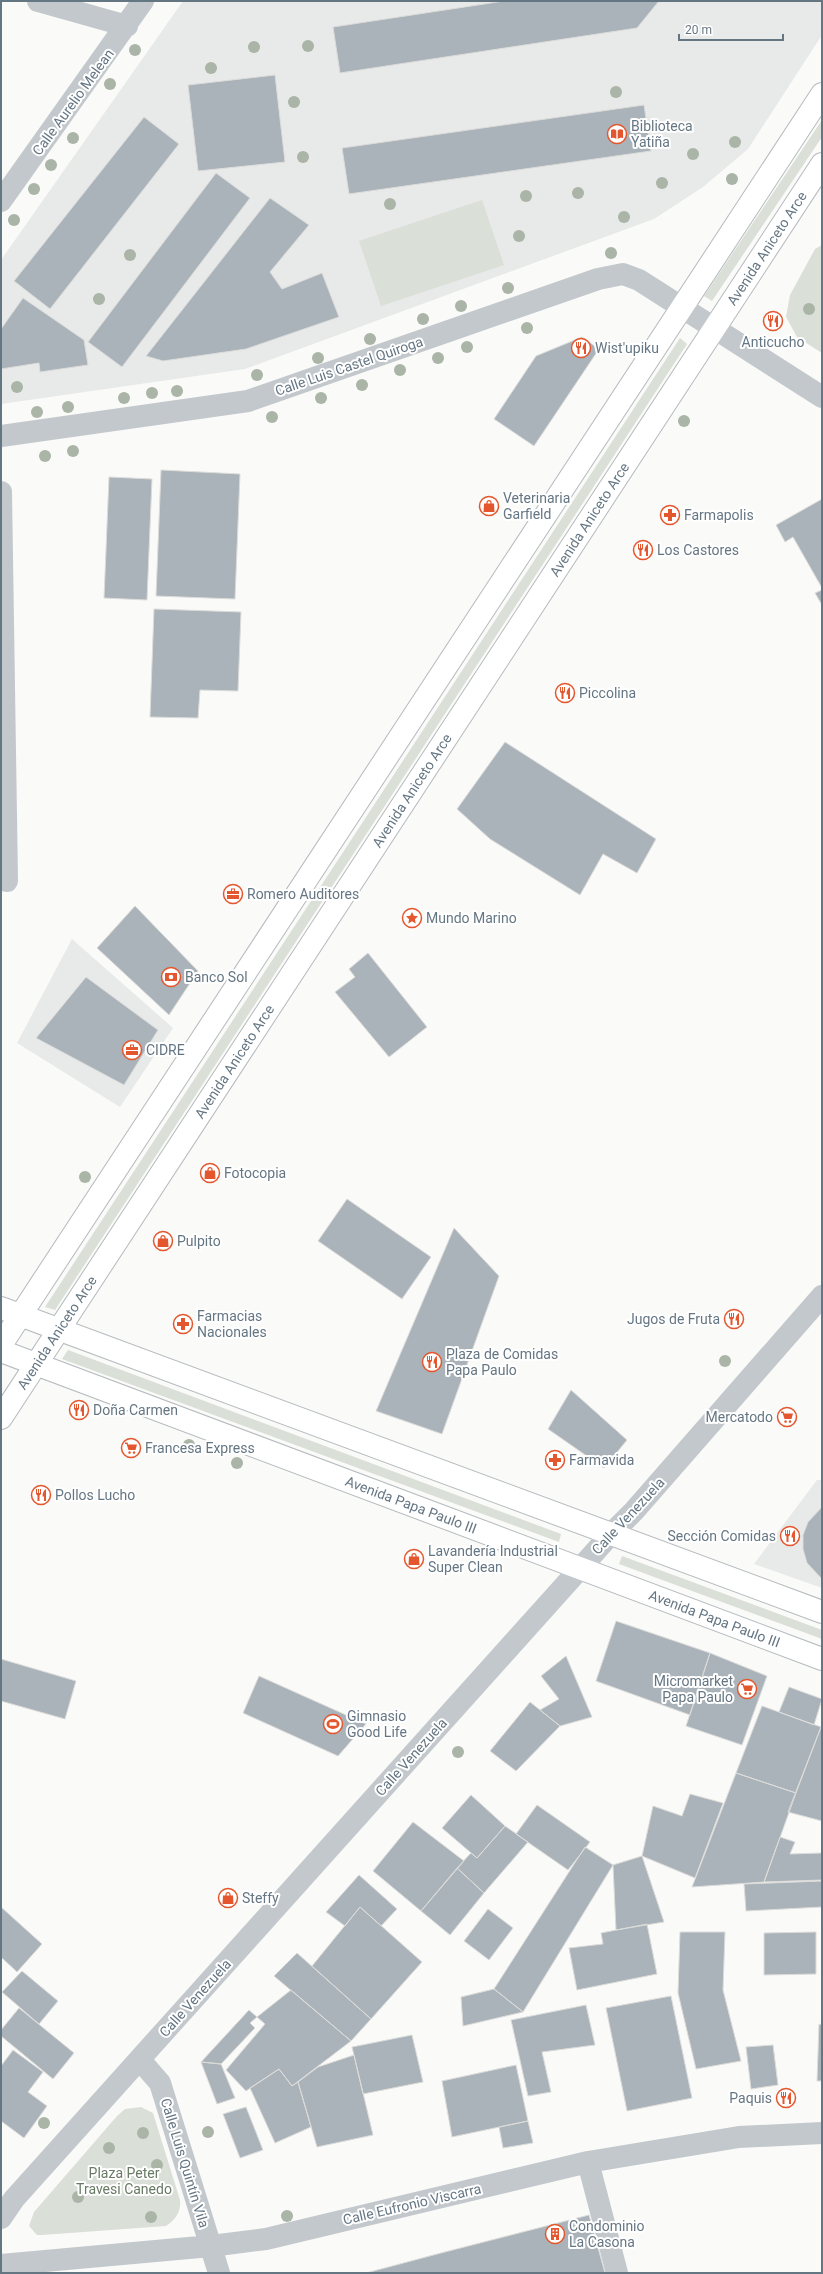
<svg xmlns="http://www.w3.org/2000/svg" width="823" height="2274" font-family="Roboto,sans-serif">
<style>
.built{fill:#e8e9e9}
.green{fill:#dadfd7}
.building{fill:#aab3b9;stroke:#dcdcda}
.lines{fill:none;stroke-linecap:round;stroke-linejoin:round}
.major-casing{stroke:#b5babe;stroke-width:24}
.minor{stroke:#c3c8cc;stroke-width:22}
.major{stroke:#fff;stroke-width:22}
.tree{fill:#aab4a7}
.labels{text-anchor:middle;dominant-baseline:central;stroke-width:4;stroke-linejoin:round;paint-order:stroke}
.street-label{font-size:14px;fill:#657683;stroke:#fff}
.poi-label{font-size:14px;fill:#657683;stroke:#fff;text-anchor:start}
.park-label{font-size:14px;fill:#687a64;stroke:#fff}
</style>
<rect width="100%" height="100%" fill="#fafaf8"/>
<!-- built -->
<path class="built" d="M183,1H822V35L748,149L703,187L654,219L245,369L1,404V260Z
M72,939L173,1028L120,1107L17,1043Z
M817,1480H822V1588L754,1564Z"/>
<!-- green -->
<path class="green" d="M822,120V137L712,301L704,296Z
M482,200L504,265L381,306L359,241Z
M822,245V353L797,337L786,317L790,295L815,249Z
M680,338L687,344L55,1310L45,1307Z
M68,1350L561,1534L559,1542L62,1359Z
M622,1556L822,1630V1639L619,1564Z
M141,2107L153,2113L180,2200C181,2212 176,2219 166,2226L42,2235H37L29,2226L34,2212L117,2116L125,2109Z"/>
<!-- building -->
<path class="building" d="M504,1H659L637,28L340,73L333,27Z
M275,75L285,162L198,171L188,85Z
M644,105L651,151L349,194L342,148Z
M144,117L179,144L50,309L14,281Z
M216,173L250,198L122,367L88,342Z
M270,198L309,225L270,272L282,289L322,273L339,317L246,349L163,361L146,356Z
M23,298L84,340L88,365L40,372L39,363L1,369V329Z
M582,337L599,349L534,446L494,419L536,356Z
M161,470L240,474L235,599L156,596Z
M109,477L152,479L147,600L104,598Z
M822,499V588L793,537L785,542L776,525Z
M822,590V605L815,593Z
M154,609L241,612L238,691L200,690L198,718L150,717Z
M505,742L656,839L637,873L603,854L580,895L490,839L457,809Z
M135,906L198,971L169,1015L97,948Z
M368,953L427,1027L389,1057L335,992L355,977L349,969Z
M86,977L158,1030L124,1085L36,1038Z
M347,1199L431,1257L402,1299L318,1241Z
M454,1228L499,1276L442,1434L376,1411Z
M571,1390L627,1440L604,1468L548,1429Z
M822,1507V1579L807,1563L803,1549V1535L808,1522Z
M616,1621L710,1653L690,1715L596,1681Z
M710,1653L767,1676L742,1745L686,1726Z
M566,1656L592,1717L560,1726L540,1710L559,1699L541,1676Z
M1,1659L76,1681L65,1719L1,1701Z
M259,1676L366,1724L338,1756L243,1713Z
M789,1687L822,1699L814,1725L779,1712Z
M530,1702L560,1726L516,1771L490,1751Z
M762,1706L821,1727L796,1793L736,1773Z
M821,1727H822V1821L788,1812Z
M736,1773L796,1793L764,1882L692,1887Z
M690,1794L723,1803L695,1878L642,1856L653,1806L682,1816Z
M471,1795L505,1826L477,1858L442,1828Z
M537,1805L590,1842L568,1870L516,1834Z
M413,1822L464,1861L421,1911L373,1871Z
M505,1826L528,1842L484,1893L457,1868L471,1853L477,1858Z
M780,1837L795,1842L790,1854L822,1853V1880L764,1882Z
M585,1847L613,1865L523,2012L494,1989Z
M642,1856L664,1922L616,1930L613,1865Z
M457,1868L484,1893L450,1935L421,1911Z
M359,1875L397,1909L381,1926L360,1907L345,1926L326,1912Z
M822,1881V1907L746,1911L744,1884Z
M1,1907L42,1944L17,1972L1,1957Z
M360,1907L422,1962L371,2019L312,1966Z
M488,1909L513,1928L489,1960L464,1941Z
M647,1924L657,1974L577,1990L569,1948L603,1944L601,1933Z
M680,1932H725L723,1990L741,2061L696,2069L678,1993Z
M816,1932V1974L764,1975V1933Z
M297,1953L371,2019L351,2041L274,1976Z
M22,1971L58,2001L39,2024L2,1992Z
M494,1989L523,2012L463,2026L461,1997Z
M291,1990L351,2041L292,2086L279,2069L246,2091L226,2070L265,2024L257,2017Z
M671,1996L692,2098L627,2111L606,2008Z
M586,2005L595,2045L542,2052L551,2092L528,2096L511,2020Z
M19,2008L74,2053L53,2079L1,2036V2030Z
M249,2010L257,2017L250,2023L255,2028L221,2064L201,2062Z
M819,2024L822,2025V2081H817Z
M412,2035L423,2082L363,2094L352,2047Z
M773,2045L778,2085L751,2089L746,2047Z
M13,2050L43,2072L28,2092L47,2106L24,2138L1,2121V2066Z
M354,2055L373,2135L317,2147L298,2082L318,2067Z
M201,2062L221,2064L235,2098L217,2104Z
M516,2065L528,2121L452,2137L442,2081Z
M279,2069L292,2086L298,2082L311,2127L275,2143L250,2088Z
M246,2107L263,2150L240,2158L223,2114Z
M528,2121L533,2143L503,2148L499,2127Z
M589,2215L605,2273H366L441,2253Z"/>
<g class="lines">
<defs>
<g id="major">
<path d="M1,1308L822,1612"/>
<path d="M1,1345L822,94"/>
<path id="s1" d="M1,1351L822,1659"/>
<path id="s2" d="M1,1418L822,164"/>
</g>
</defs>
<!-- major casing -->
<use href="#major" class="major-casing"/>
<!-- minor -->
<path class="minor" d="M38,1L127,26
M1,201L143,1
M1,436L248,401L598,279L623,274L639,280L822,397
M1,492L7,881
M140,2060L160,2083L219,2273
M588,2162L617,2273
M1,2218L14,2199L611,1534L634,1511L822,1296
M1,2265L211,2246L266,2239L588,2162L739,2137L822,2133"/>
<!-- major -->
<use href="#major" class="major"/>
</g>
<!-- trees -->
<g class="tree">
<circle cx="308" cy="46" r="6"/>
<circle cx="254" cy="47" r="6"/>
<circle cx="135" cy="50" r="6"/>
<circle cx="211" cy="68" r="6"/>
<circle cx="110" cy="84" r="6"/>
<circle cx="616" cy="92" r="6"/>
<circle cx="294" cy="102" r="6"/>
<circle cx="73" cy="138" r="6"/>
<circle cx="735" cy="142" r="6"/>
<circle cx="693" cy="154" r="6"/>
<circle cx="303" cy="157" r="6"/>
<circle cx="51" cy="165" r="6"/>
<circle cx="732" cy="179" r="6"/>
<circle cx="662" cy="183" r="6"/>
<circle cx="34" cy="189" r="6"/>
<circle cx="578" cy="193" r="6"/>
<circle cx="526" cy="196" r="6"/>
<circle cx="390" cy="204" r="6"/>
<circle cx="624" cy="217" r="6"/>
<circle cx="14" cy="220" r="6"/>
<circle cx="519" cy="236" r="6"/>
<circle cx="611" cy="253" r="6"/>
<circle cx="130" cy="255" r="6"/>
<circle cx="508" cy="288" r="6"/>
<circle cx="99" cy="299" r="6"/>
<circle cx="461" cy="306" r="6"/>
<circle cx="809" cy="309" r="6"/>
<circle cx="423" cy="319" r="6"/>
<circle cx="527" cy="328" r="6"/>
<circle cx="370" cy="339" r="6"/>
<circle cx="467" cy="347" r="6"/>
<circle cx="318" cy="358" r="6"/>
<circle cx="438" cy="358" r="6"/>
<circle cx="400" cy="370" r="6"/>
<circle cx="257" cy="375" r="6"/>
<circle cx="362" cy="385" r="6"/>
<circle cx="17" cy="387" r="6"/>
<circle cx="177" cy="391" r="6"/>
<circle cx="152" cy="393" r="6"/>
<circle cx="124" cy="398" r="6"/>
<circle cx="321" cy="398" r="6"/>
<circle cx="68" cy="407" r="6"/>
<circle cx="37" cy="412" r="6"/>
<circle cx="272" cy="417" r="6"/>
<circle cx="684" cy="421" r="6"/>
<circle cx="73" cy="451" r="6"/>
<circle cx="45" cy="456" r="6"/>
<circle cx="85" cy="1177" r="6"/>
<circle cx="725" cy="1361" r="6"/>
<circle cx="189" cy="1445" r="6"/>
<circle cx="237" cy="1463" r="6"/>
<circle cx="458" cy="1752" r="6"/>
<circle cx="44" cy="2123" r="6"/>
<circle cx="208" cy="2132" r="6"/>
<circle cx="143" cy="2133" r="6"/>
<circle cx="109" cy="2148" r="6"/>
<circle cx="157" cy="2165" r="6"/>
<circle cx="78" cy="2197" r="6"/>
<circle cx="287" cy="2216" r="6"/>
<circle cx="151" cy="2217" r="6"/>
</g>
<!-- icons -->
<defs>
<symbol id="library-ring" viewBox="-11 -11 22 22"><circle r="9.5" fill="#fff" stroke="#e4572e" stroke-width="1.5"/><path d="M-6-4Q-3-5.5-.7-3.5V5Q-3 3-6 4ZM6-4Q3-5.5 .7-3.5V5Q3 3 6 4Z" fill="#e4572e"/></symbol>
<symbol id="restaurant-ring" viewBox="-11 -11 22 22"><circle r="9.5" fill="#fff" stroke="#e4572e" stroke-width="1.5"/><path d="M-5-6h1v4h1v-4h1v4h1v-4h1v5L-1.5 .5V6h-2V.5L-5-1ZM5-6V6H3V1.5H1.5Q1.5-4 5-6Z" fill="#e4572e"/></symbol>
<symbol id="shop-ring" viewBox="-11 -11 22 22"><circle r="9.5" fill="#fff" stroke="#e4572e" stroke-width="1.5"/><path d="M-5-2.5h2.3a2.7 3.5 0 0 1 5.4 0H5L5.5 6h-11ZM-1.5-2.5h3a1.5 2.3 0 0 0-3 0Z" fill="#e4572e"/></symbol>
<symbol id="pharmacy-ring" viewBox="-11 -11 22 22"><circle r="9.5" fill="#fff" stroke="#e4572e" stroke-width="1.5"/><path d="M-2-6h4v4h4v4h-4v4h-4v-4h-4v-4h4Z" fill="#e4572e"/></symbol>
<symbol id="office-ring" viewBox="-11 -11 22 22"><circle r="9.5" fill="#fff" stroke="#e4572e" stroke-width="1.5"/><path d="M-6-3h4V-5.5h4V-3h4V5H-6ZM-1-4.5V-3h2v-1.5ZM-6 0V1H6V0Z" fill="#e4572e"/></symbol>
<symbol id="sight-ring" viewBox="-11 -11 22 22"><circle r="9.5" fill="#fff" stroke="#e4572e" stroke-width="1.5"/><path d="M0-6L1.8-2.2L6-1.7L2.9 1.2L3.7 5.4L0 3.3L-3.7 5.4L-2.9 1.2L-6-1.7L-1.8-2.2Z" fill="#e4572e"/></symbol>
<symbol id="bank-ring" viewBox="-11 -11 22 22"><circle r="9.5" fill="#fff" stroke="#e4572e" stroke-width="1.5"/><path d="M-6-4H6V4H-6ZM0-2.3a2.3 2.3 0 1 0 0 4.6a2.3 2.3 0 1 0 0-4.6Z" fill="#e4572e"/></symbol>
<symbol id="supermarket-ring" viewBox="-11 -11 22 22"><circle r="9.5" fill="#fff" stroke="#e4572e" stroke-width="1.5"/><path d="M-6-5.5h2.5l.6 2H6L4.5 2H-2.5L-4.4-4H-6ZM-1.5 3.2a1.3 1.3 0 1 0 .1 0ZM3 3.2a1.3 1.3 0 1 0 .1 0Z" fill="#e4572e"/></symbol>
<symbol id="stadium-ring" viewBox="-11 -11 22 22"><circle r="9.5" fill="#fff" stroke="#e4572e" stroke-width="1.5"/><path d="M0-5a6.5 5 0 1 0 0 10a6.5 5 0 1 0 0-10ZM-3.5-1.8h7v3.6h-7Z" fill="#e4572e"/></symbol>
<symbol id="building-ring" viewBox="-11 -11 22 22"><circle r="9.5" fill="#fff" stroke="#e4572e" stroke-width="1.5"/><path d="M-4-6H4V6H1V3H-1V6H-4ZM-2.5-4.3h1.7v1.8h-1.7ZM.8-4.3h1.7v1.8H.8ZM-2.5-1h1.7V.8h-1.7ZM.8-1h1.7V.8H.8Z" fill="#e4572e"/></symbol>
</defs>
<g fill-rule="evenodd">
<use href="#library-ring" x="606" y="123" width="22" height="22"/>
<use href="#restaurant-ring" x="762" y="310" width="22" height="22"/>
<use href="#restaurant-ring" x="570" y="337" width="22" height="22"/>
<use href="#shop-ring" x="478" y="495" width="22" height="22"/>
<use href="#pharmacy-ring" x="659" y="504" width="22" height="22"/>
<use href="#restaurant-ring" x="632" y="539" width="22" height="22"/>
<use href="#restaurant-ring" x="554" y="682" width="22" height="22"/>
<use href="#office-ring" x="222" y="883" width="22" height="22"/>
<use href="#sight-ring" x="401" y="907" width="22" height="22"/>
<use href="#bank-ring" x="160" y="966" width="22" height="22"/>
<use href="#office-ring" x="121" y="1039" width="22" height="22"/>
<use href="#shop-ring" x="199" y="1162" width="22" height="22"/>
<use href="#shop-ring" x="152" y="1230" width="22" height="22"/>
<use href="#restaurant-ring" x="723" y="1308" width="22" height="22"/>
<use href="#pharmacy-ring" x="172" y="1313" width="22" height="22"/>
<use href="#restaurant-ring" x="421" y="1351" width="22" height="22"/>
<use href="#restaurant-ring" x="68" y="1399" width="22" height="22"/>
<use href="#supermarket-ring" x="776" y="1406" width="22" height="22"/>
<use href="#supermarket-ring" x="120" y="1437" width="22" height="22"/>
<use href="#pharmacy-ring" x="544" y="1449" width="22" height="22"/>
<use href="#restaurant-ring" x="30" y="1484" width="22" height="22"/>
<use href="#restaurant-ring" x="779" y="1525" width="22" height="22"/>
<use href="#shop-ring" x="403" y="1548" width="22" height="22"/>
<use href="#supermarket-ring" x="736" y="1678" width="22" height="22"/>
<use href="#stadium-ring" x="322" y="1713" width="22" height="22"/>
<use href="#shop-ring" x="217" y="1887" width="22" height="22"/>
<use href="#restaurant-ring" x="775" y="2087" width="22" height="22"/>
<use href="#building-ring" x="544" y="2223" width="22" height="22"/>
</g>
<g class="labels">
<!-- street labels -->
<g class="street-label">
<text transform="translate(73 102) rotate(-54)">Calle Aurelio Melean</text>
<text stroke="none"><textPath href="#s2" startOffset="1398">Avenida Aniceto Arce</textPath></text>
<text transform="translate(349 366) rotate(-19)">Calle Luis Castel Quiroga</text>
<text stroke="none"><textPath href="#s2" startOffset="1074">Avenida Aniceto Arce</textPath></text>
<text stroke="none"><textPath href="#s2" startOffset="750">Avenida Aniceto Arce</textPath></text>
<text stroke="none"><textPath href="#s2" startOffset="426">Avenida Aniceto Arce</textPath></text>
<text stroke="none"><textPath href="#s2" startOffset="102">Avenida Aniceto Arce</textPath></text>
<text stroke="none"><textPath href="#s1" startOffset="438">Avenida Papa Paulo III</textPath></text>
<text transform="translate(628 1516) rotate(-47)">Calle Venezuela</text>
<text stroke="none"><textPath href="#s1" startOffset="762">Avenida Papa Paulo III</textPath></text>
<text transform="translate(411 1757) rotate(-48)">Calle Venezuela</text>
<text transform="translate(195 1998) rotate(-48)">Calle Venezuela</text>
<text transform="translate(185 2163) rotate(73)">Calle Luis Quintín Vila</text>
<text transform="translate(412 2204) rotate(-13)">Calle Eufronio Viscarra</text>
</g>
<!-- poi labels -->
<g class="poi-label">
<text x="631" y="126">Biblioteca<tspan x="631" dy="16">Yatiña</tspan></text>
<text x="773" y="342" text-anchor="middle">Anticucho</text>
<text x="595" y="348">Wist'upiku</text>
<text x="503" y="498">Veterinaria<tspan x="503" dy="16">Garfield</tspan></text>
<text x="684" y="515">Farmapolis</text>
<text x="657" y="550">Los Castores</text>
<text x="579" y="693">Piccolina</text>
<text x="247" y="894">Romero Auditores</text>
<text x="426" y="918">Mundo Marino</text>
<text x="185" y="977">Banco Sol</text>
<text x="146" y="1050">CIDRE</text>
<text x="224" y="1173">Fotocopia</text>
<text x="177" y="1241">Pulpito</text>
<text x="197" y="1316">Farmacias<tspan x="197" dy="16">Nacionales</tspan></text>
<text x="720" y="1319" text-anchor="end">Jugos de Fruta</text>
<text x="446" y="1354">Plaza de Comidas<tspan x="446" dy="16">Papa Paulo</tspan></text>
<text x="93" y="1410">Doña Carmen</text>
<text x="773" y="1417" text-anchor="end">Mercatodo</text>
<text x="145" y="1448">Francesa Express</text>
<text x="569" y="1460">Farmavida</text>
<text x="55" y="1495">Pollos Lucho</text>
<text x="776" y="1536" text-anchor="end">Sección Comidas</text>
<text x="428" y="1551">Lavandería Industrial<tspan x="428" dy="16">Super Clean</tspan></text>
<text x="733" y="1681" text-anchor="end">Micromarket<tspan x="733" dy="16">Papa Paulo</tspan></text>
<text x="347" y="1716">Gimnasio<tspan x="347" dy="16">Good Life</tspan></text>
<text x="242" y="1898">Steffy</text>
<text x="772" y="2098" text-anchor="end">Paquis</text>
<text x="569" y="2226">Condominio<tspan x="569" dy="16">La Casona</tspan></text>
</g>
<!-- park labels -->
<g class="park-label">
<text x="124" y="2173">Plaza Peter<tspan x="124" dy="16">Travesi Canedo</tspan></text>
</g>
</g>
<!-- border -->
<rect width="823" height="2274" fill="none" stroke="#657683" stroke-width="4"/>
<!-- scale -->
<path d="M679 34v6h104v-6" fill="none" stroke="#657683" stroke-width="2"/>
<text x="685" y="34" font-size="12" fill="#657683" stroke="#ffffff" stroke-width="3" paint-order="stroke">20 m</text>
</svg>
